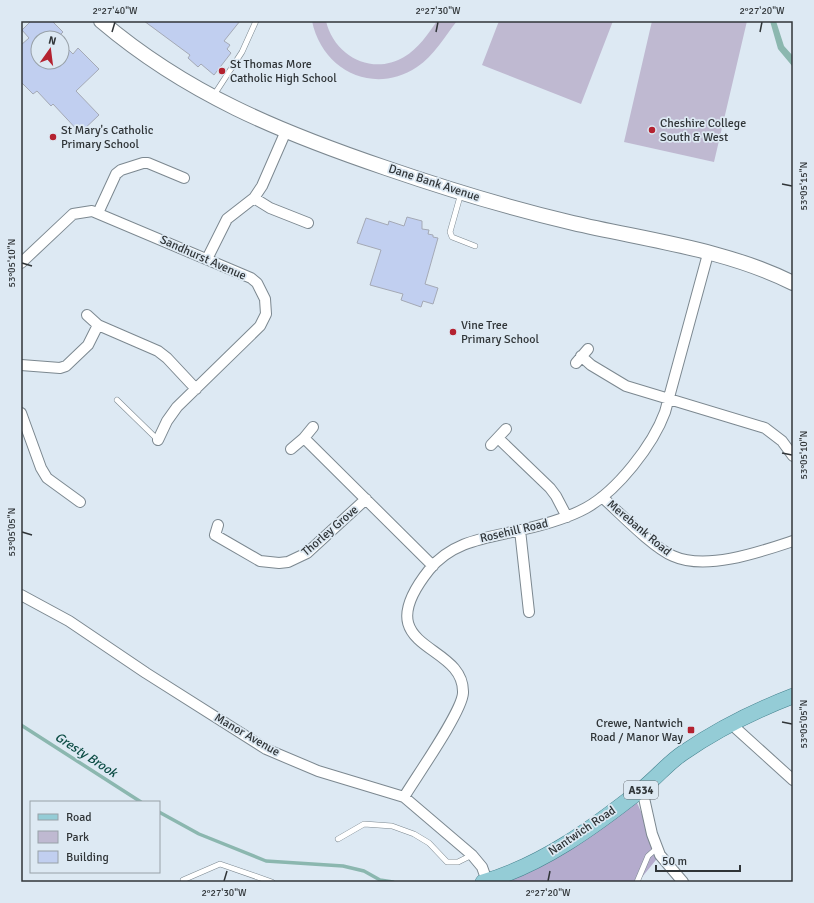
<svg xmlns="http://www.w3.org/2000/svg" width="814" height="903" font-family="Signika,sans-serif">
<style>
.green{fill:#bfb9d1}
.forest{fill:#b4abcd}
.water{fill:#8bb7af}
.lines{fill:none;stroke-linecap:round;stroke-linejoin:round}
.stream{stroke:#8bb7af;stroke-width:3.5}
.building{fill:#c1cff0;stroke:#a4a9b5}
.lane-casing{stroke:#7c8890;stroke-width:6}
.street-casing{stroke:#7c8890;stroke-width:12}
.secondary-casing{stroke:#7c8890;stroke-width:16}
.primary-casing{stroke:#43818d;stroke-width:16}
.lane{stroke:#fff;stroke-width:5}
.street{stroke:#fff;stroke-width:10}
.secondary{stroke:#fff;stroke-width:14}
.primary{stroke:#94ccd6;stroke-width:15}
.ticks{fill:none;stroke:#303538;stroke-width:1.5}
.poi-dot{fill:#b42230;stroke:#dde9f3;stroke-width:1.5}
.labels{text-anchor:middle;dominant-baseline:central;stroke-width:3.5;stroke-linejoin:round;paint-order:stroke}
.shield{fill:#dde9f3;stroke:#646b70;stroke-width:1}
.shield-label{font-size:11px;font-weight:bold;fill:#303538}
.poi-label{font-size:12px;fill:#303538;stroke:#dde9f3;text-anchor:start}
.street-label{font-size:12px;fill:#303538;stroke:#dde9f3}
.water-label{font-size:13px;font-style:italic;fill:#0d4d45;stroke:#dde9f3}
.neatline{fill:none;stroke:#303538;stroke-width:1.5}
.ticks-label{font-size:10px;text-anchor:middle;fill:#303538}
</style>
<rect width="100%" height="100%" fill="#dde9f3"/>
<!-- green -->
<path class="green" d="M312,21H326C334,56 372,76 404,57C418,49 428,34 437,21H457C445,36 434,56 417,67C373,96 322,70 312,21Z
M499,21H613L581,104L482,65Z
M652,21H747L714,162L624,142Z"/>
<!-- forest -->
<path class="forest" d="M634,796L660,855L638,882H485Z"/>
<!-- water -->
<path class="water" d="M770,21H776L784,46L793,56V67L778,49Z"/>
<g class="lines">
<!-- stream -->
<path class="stream" d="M21,725L141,802
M159,812L199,834L266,861L343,866L364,871L380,880L393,882"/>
</g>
<!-- building -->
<path class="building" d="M31,21H52L63,32L57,38H38V62H62V43L73,54L78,48L99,69L76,91L99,115L80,133L53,104L51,106L37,91L33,94L21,82V45L29,38L22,30Z
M144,21H240L224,41L230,45L227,49L231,53L214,75L201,64L198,67L188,58L190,55Z
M407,217L422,221V229L429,230L428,234L433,235V237L438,238L425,284L438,288L433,304L423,301L421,307L401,300L403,294L370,285L381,250L357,243L366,218L388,225L389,221L404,226Z"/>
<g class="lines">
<defs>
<path id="lane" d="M214,95L242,52L256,21
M461,193L450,232L452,237L475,246
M117,400L158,440
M338,839L364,824L392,826L414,834L429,843L447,862H458L472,855
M183,880L220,864L272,882
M637,882L648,856L657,848"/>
<path id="street" d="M254,198L270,208L308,223
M98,213L116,174L121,170L143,163H148L184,178
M207,259L227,219L254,198L262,186L286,131
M21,263L73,214L92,211L251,278L257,283L265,299L266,314L260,326L177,407L167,421L158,440
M87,315L98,325
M581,356L591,365L626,386L765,428L782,441L793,456
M576,363L588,349
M21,365L60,368L66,366L88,345L98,325L158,351L167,358L196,389
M21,413L41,468L47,478L80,502
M313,427L304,438L433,566
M498,438L550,488L556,496L567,517
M491,445L506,429
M291,449L304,438
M602,497C620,513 652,547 673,556C706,571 760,552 793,541
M218,525L215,535L260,561L279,563L288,562L307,553L366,499
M520,530L529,612
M21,595L69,621L146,673L266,749L318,771L404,797L472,855L482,867L487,881
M730,723L793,780
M642,789L652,834L660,855L683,882
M404,797C416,777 462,712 463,693C465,641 364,652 429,570C452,541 486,538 521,530C543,525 566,519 586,508C617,491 653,445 665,412L708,254"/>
<path id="secondary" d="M101,21C187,94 280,132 386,168C447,189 509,208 573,223C646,240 725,249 793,283"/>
<path id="primary" d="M483,882C542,865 594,827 642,789C656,778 668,763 683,753C718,729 754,711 793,696"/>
</defs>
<!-- lane casing -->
<use href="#lane" class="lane-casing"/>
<!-- street casing -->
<use href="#street" class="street-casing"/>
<!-- secondary casing -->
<use href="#secondary" class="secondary-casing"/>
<!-- primary casing -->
<use href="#primary" class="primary-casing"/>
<!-- lane -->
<use href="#lane" class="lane"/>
<!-- street -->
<use href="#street" class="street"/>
<!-- secondary -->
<use href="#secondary" class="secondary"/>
<!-- primary -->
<use href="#primary" class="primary"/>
</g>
<!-- ticks -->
<path class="ticks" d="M112,32L115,22M436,32L438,22M760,32L762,22M782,184L792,186M22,263L32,266M782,453L792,455M22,532L32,535M782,722L792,724M224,881L227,871M548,881L550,871"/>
<!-- markers -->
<g class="poi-dot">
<circle cx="222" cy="71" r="4"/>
<circle cx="652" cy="130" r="4"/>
<circle cx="53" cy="137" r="4"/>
<circle cx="453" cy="332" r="4"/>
<rect x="687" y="726" width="8" height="8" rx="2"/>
</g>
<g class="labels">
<!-- shield labels -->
<rect class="shield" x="624" y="781" width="34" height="18" rx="3"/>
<g class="shield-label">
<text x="641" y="790">A534</text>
</g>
<!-- poi labels -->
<g class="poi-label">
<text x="230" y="64">St Thomas More<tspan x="230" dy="14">Catholic High School</tspan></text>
<text x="660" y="123">Cheshire College<tspan x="660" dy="14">South &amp; West</tspan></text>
<text x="61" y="130">St Mary's Catholic<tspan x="61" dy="14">Primary School</tspan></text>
<text x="461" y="325">Vine Tree<tspan x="461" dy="14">Primary School</tspan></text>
<text x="683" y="723" text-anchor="end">Crewe, Nantwich<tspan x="683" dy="14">Road / Manor Way</tspan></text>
</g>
<!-- street labels -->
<g class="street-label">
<text transform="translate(434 183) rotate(18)">Dane Bank Avenue</text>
<text transform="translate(203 258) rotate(24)">Sandhurst Avenue</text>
<text transform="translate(639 528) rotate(40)">Merebank Road</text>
<text transform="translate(330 531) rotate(-41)">Thorley Grove</text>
<text transform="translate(514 531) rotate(-13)">Rosehill Road</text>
<text transform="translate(247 735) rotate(30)">Manor Avenue</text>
<text transform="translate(582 831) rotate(-34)">Nantwich Road</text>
</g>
<!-- water labels -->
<g class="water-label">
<text transform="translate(86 755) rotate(33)">Gresty Brook</text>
</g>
</g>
<!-- border -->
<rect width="814" height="903" fill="none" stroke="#dde9f3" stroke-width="44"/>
<!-- legend -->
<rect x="30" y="801" width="130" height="72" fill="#dde9f3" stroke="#98a1a8"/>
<rect x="38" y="814" width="20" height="6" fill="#94ccd6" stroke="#98a1a8"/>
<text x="66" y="821" font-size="12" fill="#303538">Road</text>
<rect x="38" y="831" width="20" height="12" fill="#bfb9d1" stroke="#98a1a8"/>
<text x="66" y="841" font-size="12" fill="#303538">Park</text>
<rect x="38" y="851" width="20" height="12" fill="#c1cff0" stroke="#98a1a8"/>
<text x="66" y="861" font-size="12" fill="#303538">Building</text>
<!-- north arrow -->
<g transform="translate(50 50) rotate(14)"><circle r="19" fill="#dde9f3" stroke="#98a1a8"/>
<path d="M0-3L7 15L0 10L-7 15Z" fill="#b42230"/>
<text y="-6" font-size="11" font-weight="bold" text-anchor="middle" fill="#303538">N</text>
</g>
<!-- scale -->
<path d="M656 865v6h84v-6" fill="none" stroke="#303538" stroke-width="2"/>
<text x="662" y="865" font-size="12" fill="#303538" stroke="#dde9f3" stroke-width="3" paint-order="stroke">50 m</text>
<rect x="22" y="22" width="770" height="859" class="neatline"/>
<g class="ticks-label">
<text x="115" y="14">2°27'40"W</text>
<text x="438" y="14">2°27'30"W</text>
<text x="762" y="14">2°27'20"W</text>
<text transform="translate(803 186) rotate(-90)" y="4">53°05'15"N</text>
<text transform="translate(11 263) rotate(-90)" y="4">53°05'10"N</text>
<text transform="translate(803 455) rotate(-90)" y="4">53°05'10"N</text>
<text transform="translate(11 532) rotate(-90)" y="4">53°05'05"N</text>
<text transform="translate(803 724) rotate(-90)" y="4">53°05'05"N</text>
<text x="224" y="896">2°27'30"W</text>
<text x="548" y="896">2°27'20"W</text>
</g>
</svg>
